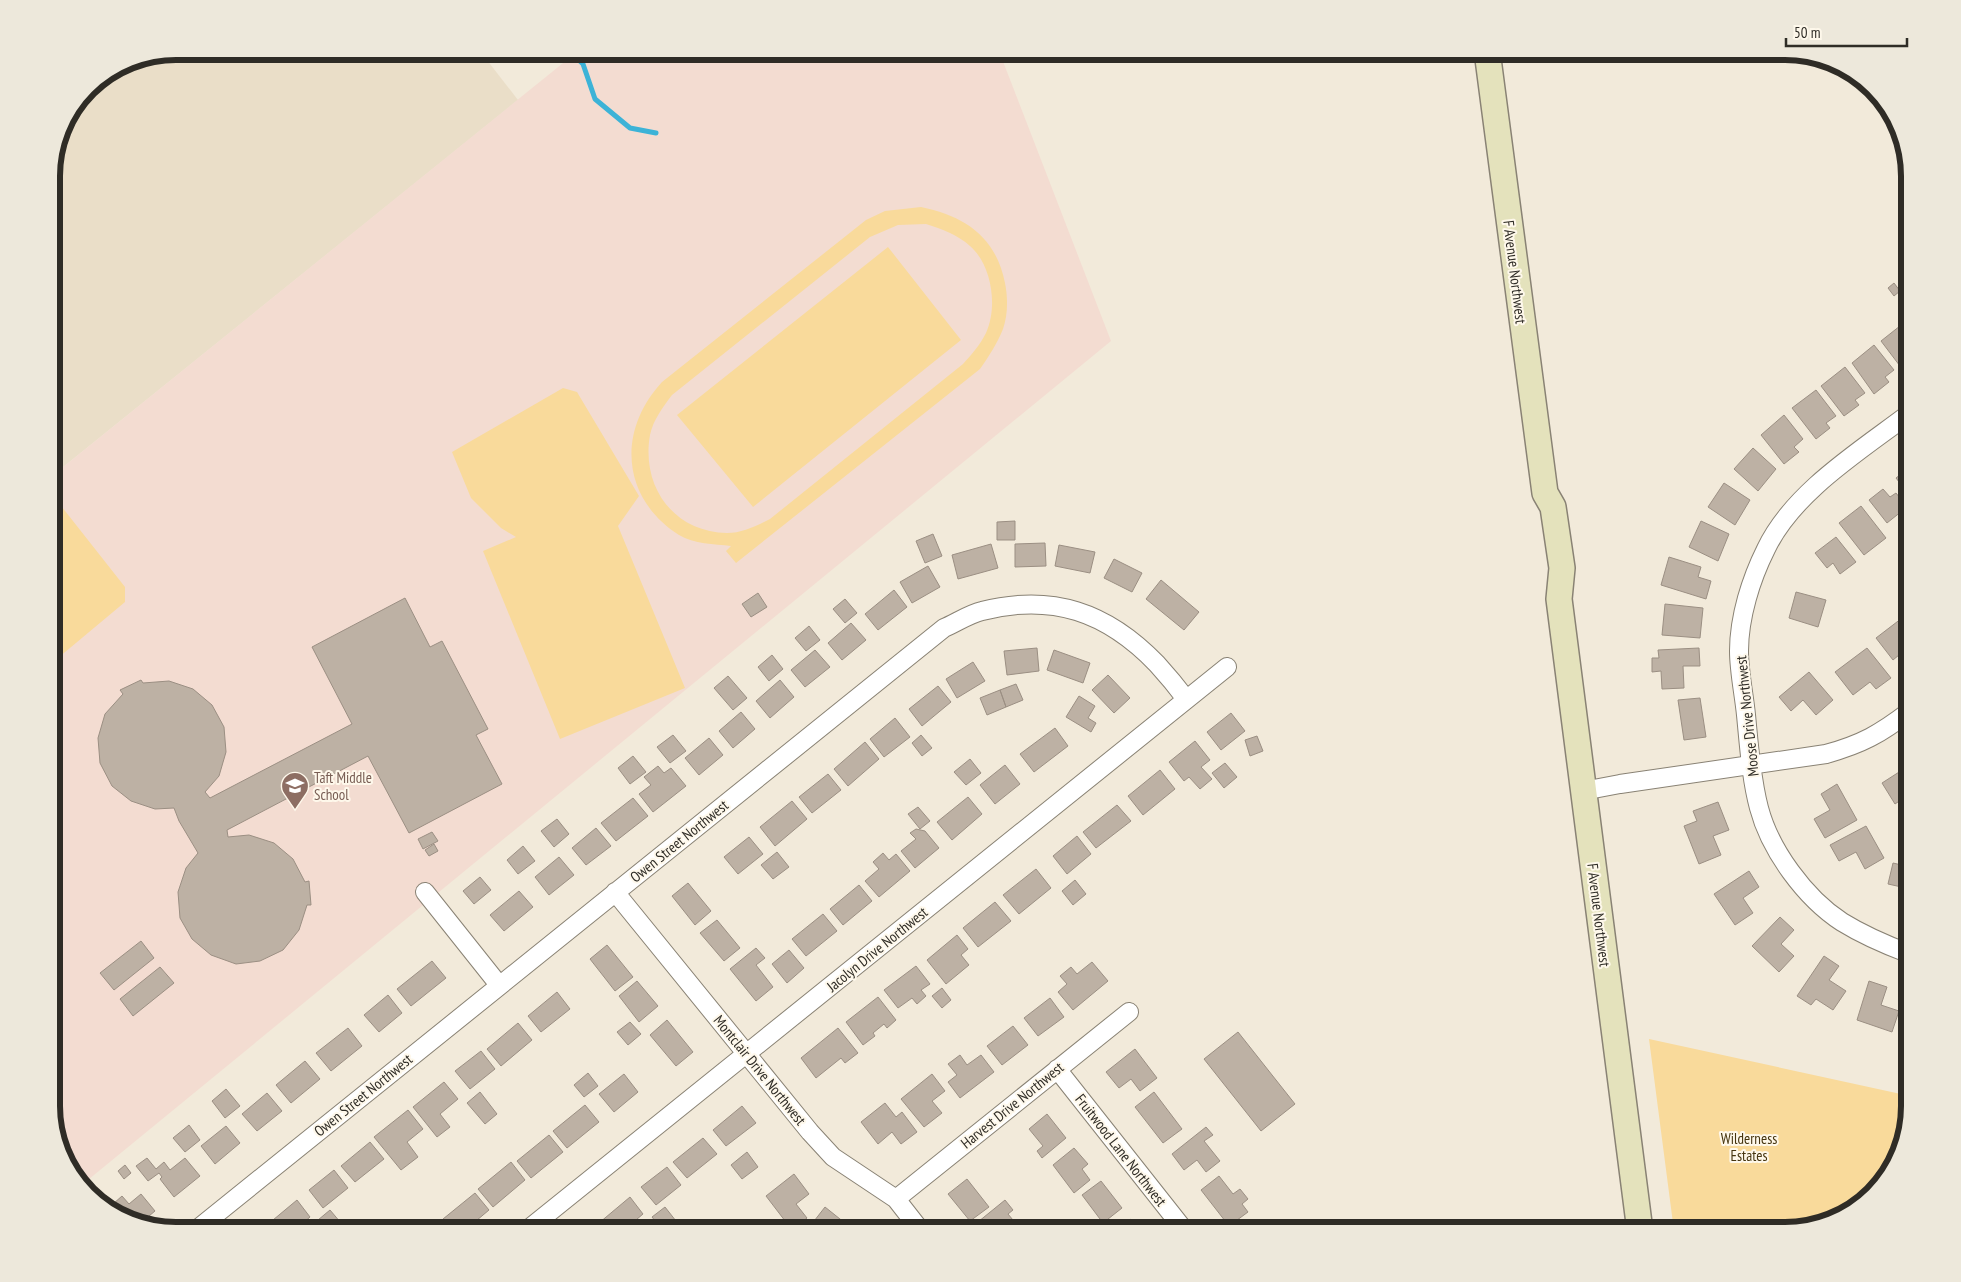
<svg xmlns="http://www.w3.org/2000/svg" width="1961" height="1282" font-family="'PT Sans Narrow',sans-serif">
<style>
.built{fill:#eadec8}
.education{fill:#f3dcd1}
.green{fill:#f9da9b;fill-rule:evenodd}
.lines{fill:none;stroke-linecap:round;stroke-linejoin:round}
.stream{stroke:#3cb3d7;stroke-width:5}
.building{fill:#bdb1a4;stroke:#9b8f83}
.minor-casing{stroke:#898274;stroke-width:20}
.secondary-casing{stroke:#898274;stroke-width:28}
.minor{stroke:#fff;stroke-width:18}
.secondary{stroke:#e4e2bc;stroke-width:25}
.labels{text-anchor:middle;dominant-baseline:central;stroke-width:4;stroke-linejoin:round;paint-order:stroke}
.street-label{font-size:15px;fill:#2f2c26;stroke:#fef8eb}
.education-label{font-size:15px;fill:#785e54;stroke:#fef8eb;text-anchor:start}
.park-label{font-size:15px;fill:#45340f;stroke:#fef8eb}
.rim{fill:none;stroke:#2f2c26;stroke-width:6}
</style>
<rect width="100%" height="100%" fill="#f2eada"/>
<!-- built -->
<path class="built" d="M176,51H480L518,100L52,476V168L61,128L88,88L129,61Z"/>
<!-- education -->
<path class="education" d="M578,51H999L1111,341L83,1184L68,1168L52,1114V476Z"/>
<!-- green -->
<path class="green" d="M921,207C965,216 996,237 1005,283C1008,298 1008,315 1003,329C997,344 989,356 980,369L736,563L726,551L731,546C714,544 694,544 679,535C621,498 617,431 662,382L866,220L885,211ZM926,224C942,229 958,235 970,246C992,265 998,307 986,333C980,345 972,354 963,364L770,519C756,526 742,533 727,533C673,532 641,486 650,435C653,420 663,407 672,395L870,237L898,225Z
M888,247L961,340L753,507L677,415Z
M563,388L577,392L639,496L618,526L685,688L560,739L483,551L516,537L501,528L471,498L452,452Z
M58,502L125,587V602L52,663V507Z
M1649,1039L1910,1096V1106L1889,1175L1847,1214L1785,1231H1674Z"/>
<g class="lines">
<!-- stream -->
<path class="stream" d="M569,51L583,64L595,99L630,128L656,133"/>
</g>
<!-- building -->
<path class="building" d="M1894,283L1900,291L1894,296L1888,288Z
M1905,322L1910,328V365L1903,370L1881,341Z
M1874,345L1894,370L1885,377L1889,382L1874,394L1852,363Z
M1845,367L1865,393L1855,400L1859,405L1844,416L1821,386Z
M1816,390L1836,416L1826,423L1830,428L1816,439L1792,408Z
M1784,415L1803,439L1794,447L1799,452L1784,464L1761,435Z
M1753,448L1776,469L1758,491L1734,469Z
M1910,467V496L1896,478Z
M1724,483L1750,500L1735,525L1708,507Z
M1883,489L1890,497L1896,493L1907,507L1887,523L1869,500Z
M1861,506L1886,538L1864,555L1839,523Z
M1015,521V540H997V522Z
M1701,521L1729,534L1718,561L1689,547Z
M933,534L942,556L925,563L916,541Z
M1836,537L1856,562L1840,574L1833,563L1827,568L1815,553Z
M1045,543L1046,566L1015,567V544Z
M991,544L998,568L958,579L952,555Z
M1059,545L1095,552L1090,573L1055,566Z
M1669,557L1701,567L1698,577L1711,581L1706,599L1661,585Z
M1114,559L1142,573L1132,592L1104,578Z
M928,566L940,587L912,603L900,582Z
M1161,580L1199,612L1184,630L1146,599Z
M894,590L907,607L878,630L865,614Z
M1796,592L1826,600L1818,627L1789,618Z
M758,593L767,607L751,617L742,604Z
M405,598L430,647L442,641L488,729L476,735L502,784L409,833L368,756L227,830L228,837L249,835L274,843L293,859L305,882L309,881L311,905H307L299,930L283,950L260,961L236,964L211,955L192,939L180,918L178,892L186,868L198,853L179,821L174,808L155,809L131,801L112,786L100,763L98,738L105,714L123,694L120,690L141,680L143,683L169,681L193,689L212,705L224,727L226,752L219,776L205,792L210,798L352,724L312,647Z
M845,599L857,613L845,623L833,609Z
M1665,604L1703,608L1700,638L1662,635Z
M1906,615L1910,619V654L1903,660L1899,655L1893,660L1876,638Z
M851,623L866,640L842,660L828,643Z
M809,626L820,640L806,651L795,638Z
M1037,648L1039,671L1007,675L1004,651Z
M1699,648L1700,666H1683L1684,688L1662,689L1661,671L1652,672V658H1659L1658,650Z
M1867,648L1891,678L1876,689L1870,682L1853,695L1835,672Z
M815,650L830,667L805,687L791,670Z
M1054,650L1090,663L1083,683L1047,670Z
M772,655L783,669L769,681L758,667Z
M973,662L985,681L957,698L946,679Z
M1809,672L1833,700L1816,715L1803,700L1791,711L1779,697Z
M1108,675L1130,698L1114,713L1092,690Z
M728,676L747,698L733,710L714,688Z
M780,680L794,697L770,718L756,701Z
M1016,684L1023,700L1006,707L1000,690Z
M938,686L951,702L922,726L909,709Z
M1000,690L1006,707L987,715L980,698Z
M1079,696L1095,706L1088,718L1096,723L1091,732L1066,717Z
M1700,698L1706,737L1684,740L1678,700Z
M741,712L755,729L733,748L719,731Z
M1231,713L1245,731L1221,750L1207,732Z
M895,718L910,737L884,757L870,739Z
M1055,728L1068,746L1034,772L1020,754Z
M673,735L686,751L670,763L657,747Z
M921,735L932,748L922,756L912,743Z
M1257,736L1263,751L1250,756L1245,740Z
M709,738L723,755L699,775L685,758Z
M1195,741L1210,760L1201,767L1212,779L1200,789L1189,777L1184,781L1169,762Z
M865,742L879,759L848,786L834,769Z
M633,756L646,772L630,784L618,768Z
M970,759L981,773L966,785L954,772Z
M1225,763L1237,777L1224,788L1212,773Z
M1005,765L1020,784L995,804L980,785Z
M1910,765V798L1908,795L1895,804L1882,783Z
M658,766L664,773L671,768L686,786L653,812L639,794L651,785L644,777Z
M1160,770L1175,789L1143,815L1128,796Z
M828,774L841,790L812,813L799,797Z
M1837,784L1857,820L1825,838L1814,819L1830,810L1821,794Z
M968,797L982,814L952,840L937,822Z
M633,798L648,816L616,841L601,823Z
M792,801L807,819L775,846L760,827Z
M1718,802L1729,830L1713,836L1721,855L1699,864L1684,826L1697,821L1693,811Z
M1117,805L1131,821L1096,848L1083,832Z
M918,807L930,821L920,829L908,814Z
M557,819L569,834L554,847L541,831Z
M1866,826L1884,858L1865,869L1856,852L1839,861L1830,845Z
M596,828L611,846L586,865L572,848Z
M916,829L925,831L939,848L915,868L901,851L916,839L910,833Z
M432,832L438,841L423,849L418,839Z
M1077,836L1091,854L1067,874L1053,856Z
M749,837L763,854L738,874L724,857Z
M434,844L438,851L429,856L425,850Z
M523,846L535,861L518,874L507,860Z
M777,852L789,867L773,879L761,865Z
M883,853L889,860L896,854L910,871L879,897L865,881L879,869L873,862Z
M559,857L574,875L549,895L535,877Z
M1893,863L1910,867V909L1902,907L1906,888L1888,884Z
M1036,869L1051,888L1019,914L1003,895Z
M1749,871L1759,887L1743,898L1753,913L1735,925L1714,894Z
M480,877L491,890L474,904L463,891Z
M1075,880L1086,894L1073,905L1062,891Z
M688,883L711,911L695,925L672,896Z
M859,885L872,901L843,925L830,909Z
M519,891L533,907L504,931L490,915Z
M995,902L1011,921L978,947L963,928Z
M823,914L837,931L806,956L792,939Z
M1780,917L1794,930L1781,944L1794,956L1779,972L1752,946Z
M717,920L740,948L724,961L700,933Z
M957,935L968,949L961,955L969,965L946,984L927,960Z
M141,941L154,958L114,990L100,973Z
M607,945L633,977L615,991L590,959Z
M756,948L765,958L756,965L773,987L756,1001L730,969Z
M789,950L804,968L787,983L772,964Z
M1824,956L1839,966L1829,980L1846,991L1833,1010L1816,999L1811,1005L1797,996Z
M432,961L446,978L411,1006L397,989Z
M1092,962L1108,981L1073,1010L1058,992L1067,984L1060,976L1071,967L1077,974Z
M916,966L930,984L921,990L926,996L917,1004L912,998L898,1008L884,990Z
M160,967L174,983L133,1016L120,999Z
M637,981L658,1006L639,1022L619,996Z
M1869,981L1887,987L1881,1005L1899,1011L1892,1032L1857,1020Z
M942,988L951,1000L942,1008L932,996Z
M557,992L570,1009L541,1032L528,1016Z
M388,995L402,1013L379,1032L364,1015Z
M878,997L896,1020L887,1028L884,1024L873,1033L875,1036L863,1045L846,1022Z
M1050,998L1064,1017L1038,1036L1024,1018Z
M667,1020L693,1052L676,1066L650,1035Z
M630,1022L641,1034L628,1045L617,1032Z
M518,1023L532,1040L501,1066L487,1049Z
M1013,1026L1028,1045L1002,1065L987,1046Z
M348,1028L362,1046L331,1071L316,1053Z
M838,1028L858,1053L845,1063L841,1058L816,1078L801,1058Z
M1238,1032L1295,1104L1261,1131L1204,1059Z
M1135,1049L1157,1078L1140,1091L1131,1079L1119,1088L1106,1072Z
M481,1051L495,1069L470,1089L455,1071Z
M960,1055L967,1065L981,1055L994,1072L960,1098L948,1082L957,1075L948,1064Z
M305,1061L320,1079L291,1103L276,1085Z
M588,1073L598,1086L584,1097L574,1085Z
M624,1074L638,1092L614,1112L599,1094Z
M932,1074L945,1091L932,1101L942,1113L924,1127L901,1099Z
M444,1082L458,1099L440,1114L450,1127L437,1137L413,1107Z
M226,1089L240,1106L225,1118L212,1101Z
M480,1092L497,1114L485,1124L467,1103Z
M1154,1092L1182,1129L1163,1143L1135,1107Z
M267,1093L282,1111L257,1131L242,1114Z
M885,1103L896,1117L902,1112L917,1132L901,1144L892,1132L878,1144L861,1122Z
M585,1105L599,1122L567,1148L553,1131Z
M742,1106L756,1123L726,1146L713,1130Z
M408,1110L423,1129L407,1142L418,1157L401,1170L374,1137Z
M1047,1114L1066,1138L1042,1158L1037,1151L1043,1146L1029,1129Z
M189,1125L200,1140L185,1152L173,1138Z
M226,1126L240,1143L215,1164L201,1146Z
M1206,1127L1213,1135L1204,1141L1220,1161L1206,1172L1197,1160L1184,1170L1172,1154Z
M549,1135L563,1152L531,1178L517,1161Z
M703,1138L717,1154L687,1178L673,1162Z
M370,1142L384,1159L355,1182L341,1166Z
M1074,1148L1088,1164L1082,1169L1090,1180L1074,1193L1053,1165Z
M747,1152L758,1167L742,1179L731,1165Z
M147,1158L156,1169L164,1162L170,1170L185,1158L200,1176L174,1197L160,1179L162,1177L159,1173L148,1181L136,1166Z
M511,1162L525,1180L493,1207L478,1189Z
M125,1165L131,1173L124,1179L118,1171Z
M667,1167L681,1185L656,1205L641,1187Z
M334,1170L348,1188L323,1208L309,1190Z
M794,1174L809,1194L796,1204L807,1218L792,1230L766,1196Z
M1219,1176L1233,1194L1240,1189L1248,1199L1242,1204L1248,1212L1229,1226L1201,1190Z
M967,1179L989,1207L970,1221L948,1194Z
M1101,1181L1122,1208L1103,1223L1082,1195Z
M475,1193L489,1210L464,1231H453L443,1219Z
M141,1194L155,1211L143,1221L118,1213L119,1212L113,1204L122,1196L129,1204Z
M630,1197L643,1214L623,1231H606L599,1223Z
M297,1200L310,1217L294,1231H272L267,1225Z
M1005,1200L1013,1210L1008,1214L1022,1231H977L973,1226Z
M665,1207L676,1221L663,1231L652,1217Z
M825,1207L855,1231H819L811,1225Z
M330,1210L341,1223L332,1231H327L318,1220Z
M1131,1219L1140,1231H1117Z
M1254,1220L1262,1231H1240Z
M1085,1222L1093,1231H1074Z
M436,1224L441,1231H428Z
M593,1226L597,1231H587Z"/>
<g class="lines">
<defs>
<path id="minor" d="M1910,413C1860,451 1793,492 1766,549C1751,579 1739,617 1739,651C1739,672 1744,694 1746,715C1749,745 1751,778 1759,808C1770,850 1805,898 1842,922C1863,935 1886,945 1910,954
M1583,791L1620,784L1826,754C1862,744 1880,734 1910,711
M425,892L499,985
M615,892L810,1132L833,1157L896,1199L921,1231
M1057,1069L1185,1231
M896,1199L1129,1012
M195,1231L944,628C956,623 969,614 982,611C1052,593 1107,612 1157,664C1167,675 1177,687 1186,699
M526,1231L1227,667"/>
<path id="secondary" d="M1487,51L1545,493L1553,507L1562,568L1559,599L1640,1231"/>
</defs>
<!-- minor casing -->
<use href="#minor" class="minor-casing"/>
<!-- secondary casing -->
<use href="#secondary" class="secondary-casing"/>
<!-- minor -->
<use href="#minor" class="minor"/>
<!-- secondary -->
<use href="#secondary" class="secondary"/>
</g>
<!-- icons -->
<defs>
<symbol id="school-pin" viewBox="-11 -11 22 30"><path d="M0 17L-7.5 6A9.5 9.5 0 1 1 7.5 6Z" fill="#8d6e63" stroke="#fef8eb"/><path d="M0-5L7-2L0 1L-7-2ZM-4 1L0 2.5L4 1V4Q0 6-4 4Z" fill="#fff"/></symbol>
</defs>
<g fill-rule="evenodd">
<use href="#school-pin" x="279" y="770" width="32" height="43"/>
</g>
<g class="labels">
<!-- street labels -->
<g class="street-label">
<text transform="translate(1515 272) rotate(83)">F Avenue Northwest</text>
<text transform="translate(1747 716) rotate(-96)">Moose Drive Northwest</text>
<text transform="translate(679 841) rotate(-39)">Owen Street Northwest</text>
<text transform="translate(1599 915) rotate(83)">F Avenue Northwest</text>
<text transform="translate(877 949) rotate(-39)">Jacolyn Drive Northwest</text>
<text transform="translate(760 1070) rotate(51)">Montclair Drive Northwest</text>
<text transform="translate(363 1095) rotate(-39)">Owen Street Northwest</text>
<text transform="translate(1012 1105) rotate(-39)">Harvest Drive Northwest</text>
<text transform="translate(1121 1150) rotate(52)">Fruitwood Lane Northwest</text>
</g>
<!-- education labels -->
<g class="education-label">
<text x="314" y="777">Taft Middle<tspan x="314" dy="17">School</tspan></text>
</g>
<!-- park labels -->
<g class="park-label">
<text x="1749" y="1138">Wilderness<tspan x="1749" dy="17">Estates</tspan></text>
</g>
</g>
<!-- crop -->
<path d="M0 0H1961V1282H0ZM176 60H1785A116 116 0 0 1 1901 176V1106A116 116 0 0 1 1785 1222H176A116 116 0 0 1 60 1106V176A116 116 0 0 1 176 60Z" fill="#ede8db" fill-rule="evenodd"/>
<path class="rim" d="M176 60H1785A116 116 0 0 1 1901 176V1106A116 116 0 0 1 1785 1222H176A116 116 0 0 1 60 1106V176A116 116 0 0 1 176 60Z"/>
<!-- scale -->
<path d="M1786 38v8h121v-8" fill="none" stroke="#2f2c26" stroke-width="2.5"/>
<text x="1794" y="38" font-size="15" fill="#2f2c26" stroke="#fef8eb" stroke-width="4" paint-order="stroke">50 m</text>
</svg>
